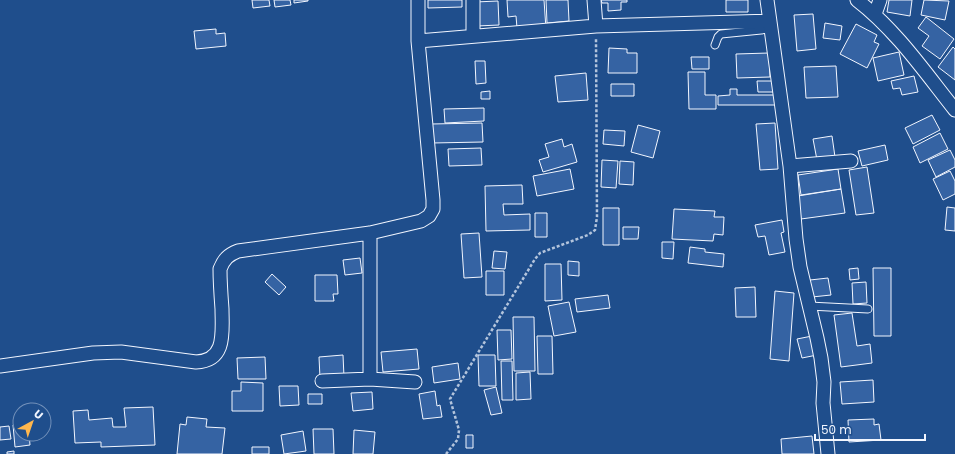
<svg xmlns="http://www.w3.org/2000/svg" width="955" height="454" font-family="Poppins,sans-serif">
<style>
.building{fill:#3563a3;stroke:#f2f6ff}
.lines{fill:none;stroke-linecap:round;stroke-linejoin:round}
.lane-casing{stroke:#f2f6ff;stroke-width:9}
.street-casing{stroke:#f2f6ff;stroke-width:15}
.path{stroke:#b3c4dc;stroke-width:2.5;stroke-dasharray:3 2;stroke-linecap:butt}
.lane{stroke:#1f4e8c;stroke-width:7}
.street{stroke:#1f4e8c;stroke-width:13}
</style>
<rect width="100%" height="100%" fill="#1f4e8c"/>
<!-- building -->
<path class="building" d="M252,0H269L270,6L253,8Z
M274,0H290L291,5L275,7Z
M294,0H308V1L294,3Z
M428,0H462V7L428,8Z
M507,0H544L546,29L517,28L516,16L508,17Z
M546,0H568L569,21L547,23Z
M601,0H627V2H621V10L608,11V3H602Z
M726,0H748V12H726Z
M889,0H912L910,16L887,12Z
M924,0L949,1L945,20L921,15Z
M498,1L499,25L477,26L475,2Z
M813,14L816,49L797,51L794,15Z
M926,17L954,39L940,59L922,46L929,36L918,28Z
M825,23L842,26L840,40L823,38Z
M856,24L877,35L874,42L879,44L867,68L840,54Z
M216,29V34L225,33L226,46L196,49L194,31Z
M953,47L955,49V80L938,67Z
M609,48L627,49V53H637V73H608Z
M899,52L904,75L878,81L873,58Z
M769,53L770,77L737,78L736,54Z
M691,57H709V69H692Z
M475,61H485L486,83L476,84Z
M836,66L838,97L806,98L804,67Z
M688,72H705V95H716V109H689Z
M586,73L588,100L558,102L555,76Z
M914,76L918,92L902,95L900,88L893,89L891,81Z
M757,81H773L774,92H758Z
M611,84H634V96H611Z
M730,89H737V95H776V105H718V96L730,95Z
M490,91V99H481V92Z
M484,108V121L445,123L444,109Z
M932,115L940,130L913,144L905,128Z
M482,123L483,142L432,143L431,124Z
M775,123L778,169L760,170L756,124Z
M638,125L660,131L653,158L631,152Z
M604,130L625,131L624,146L603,144Z
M940,133L948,149L920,163L913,147Z
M832,136L835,157L817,160L813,139Z
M562,139L564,147L572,144L577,162L543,172L539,160L549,157L545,144Z
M885,145L888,160L862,166L858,151Z
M481,148L482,165L449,166L448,149Z
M950,150L955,160V167L936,177L928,160Z
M602,160L618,161L616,188L601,187Z
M620,161L634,162L633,185L619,184Z
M867,167L874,213L856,215L849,170Z
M570,169L574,189L537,196L533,176Z
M838,169L841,189L801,195L798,175Z
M950,171L955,181V194L943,200L933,179Z
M522,185L523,204H503L504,215L530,214V230L486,231L485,186Z
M841,189L845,213L801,219L798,196Z
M947,207L955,208V231L945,230Z
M603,208H619V245H603Z
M674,209L715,211L714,217H724L723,235L714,234L713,241L672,239Z
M535,213H547V237H535Z
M782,220L784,232L781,233L785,252L769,255L765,236L758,237L755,225Z
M623,227H639L638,239H623Z
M479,233L482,277L464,278L461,234Z
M662,242H674L673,259L662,258Z
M690,247L705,249V252L724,254L723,267L688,263Z
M494,251L507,252L505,269L492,268Z
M360,258L362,273L345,275L343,260Z
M568,261L579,262V276L568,275Z
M545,264H561L562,300L545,301Z
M858,268L859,279L850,280L849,269Z
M873,268H891V336H874Z
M486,271H504V295H486Z
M272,274L286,287L279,295L265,282Z
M315,275H337L338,294H333L334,301H315Z
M828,278L831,295L812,297L810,280Z
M866,282L867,303L853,304L852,283Z
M755,287L756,317H736L735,288Z
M775,291L794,293L789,361L770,359Z
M608,295L610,308L577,312L575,299Z
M569,302L576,332L554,336L548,306Z
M852,313L857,346L870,344L872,363L841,367L834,315Z
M513,317H534L535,371H514Z
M497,330H511L512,359L498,360Z
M537,336H552L553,374H538Z
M812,336L817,355L802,358L797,339Z
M417,349L419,369L383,372L381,352Z
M343,355L344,377L320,378L319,357Z
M478,355H495L496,386H479Z
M265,357L266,379H238L237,358Z
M501,361H512L513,400H502Z
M458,363L460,379L434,383L432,367Z
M530,372L531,399L516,400V373Z
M873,380L874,402L842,404L840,382Z
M241,382L263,383V411H232V391H241Z
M279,386H298L299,405L280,406Z
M496,387L502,413L491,415L484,390Z
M435,391L437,406L440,405L442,417L423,419L419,394Z
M372,392L373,409L353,411L351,393Z
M308,394H322V404H308Z
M153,407L155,445L101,447V442L75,443L73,411L88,410L89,420L112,418L113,427H126L124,408Z
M187,417L207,419L206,427L225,428L222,454H177L180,424L186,425Z
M874,419V425L879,424L881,440L849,442L848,420Z
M20,424V434H29L30,445L15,447L13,425Z
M9,426L11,439L0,440V427Z
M313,429H333L334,454H314Z
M354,430L375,432L373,454H353Z
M303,431L306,451L284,454L281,435Z
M466,435H473V448H466Z
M812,436L814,454H782L781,439Z
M252,447H269V454H252Z
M14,451V454H7V452Z"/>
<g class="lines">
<defs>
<path id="lane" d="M715,45L718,37L721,34L770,29
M809,306L868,309"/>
<path id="street" d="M418,0V41
M473,0V36
M594,0L596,26
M767,0L790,166L796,239L800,267L817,338L821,358L824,382L823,403L828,454
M857,0C896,30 924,71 955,110
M875,14L880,0
M790,166L851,161
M0,366L93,353L121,352L196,362C227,361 222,331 222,309C221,296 220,282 220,269C224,259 228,255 238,251L370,233L421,221L429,216L433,209V200L418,41L596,26L769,21
M370,379V233
M322,381L370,379L415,382"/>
</defs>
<!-- lane casing -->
<use href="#lane" class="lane-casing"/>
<!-- street casing -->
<use href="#street" class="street-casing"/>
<!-- path -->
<path class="path" d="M446,454L458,439L459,430L450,399L535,259L540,253L588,235L595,230L597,217L596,38"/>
<!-- lane -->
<use href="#lane" class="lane"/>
<!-- street -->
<use href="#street" class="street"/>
</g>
<!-- north arrow -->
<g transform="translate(32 422) rotate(40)"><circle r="19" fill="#1f4e8c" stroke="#7391ba"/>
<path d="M0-3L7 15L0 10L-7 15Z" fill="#ffb74d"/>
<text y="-6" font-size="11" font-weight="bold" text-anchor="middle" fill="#f2f6ff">U</text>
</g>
<!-- scale -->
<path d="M815 434v6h110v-6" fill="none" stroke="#f2f6ff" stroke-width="2"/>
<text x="821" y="434" font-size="12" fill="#f2f6ff" stroke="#1f4e8c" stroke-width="3" paint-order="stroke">50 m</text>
</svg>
